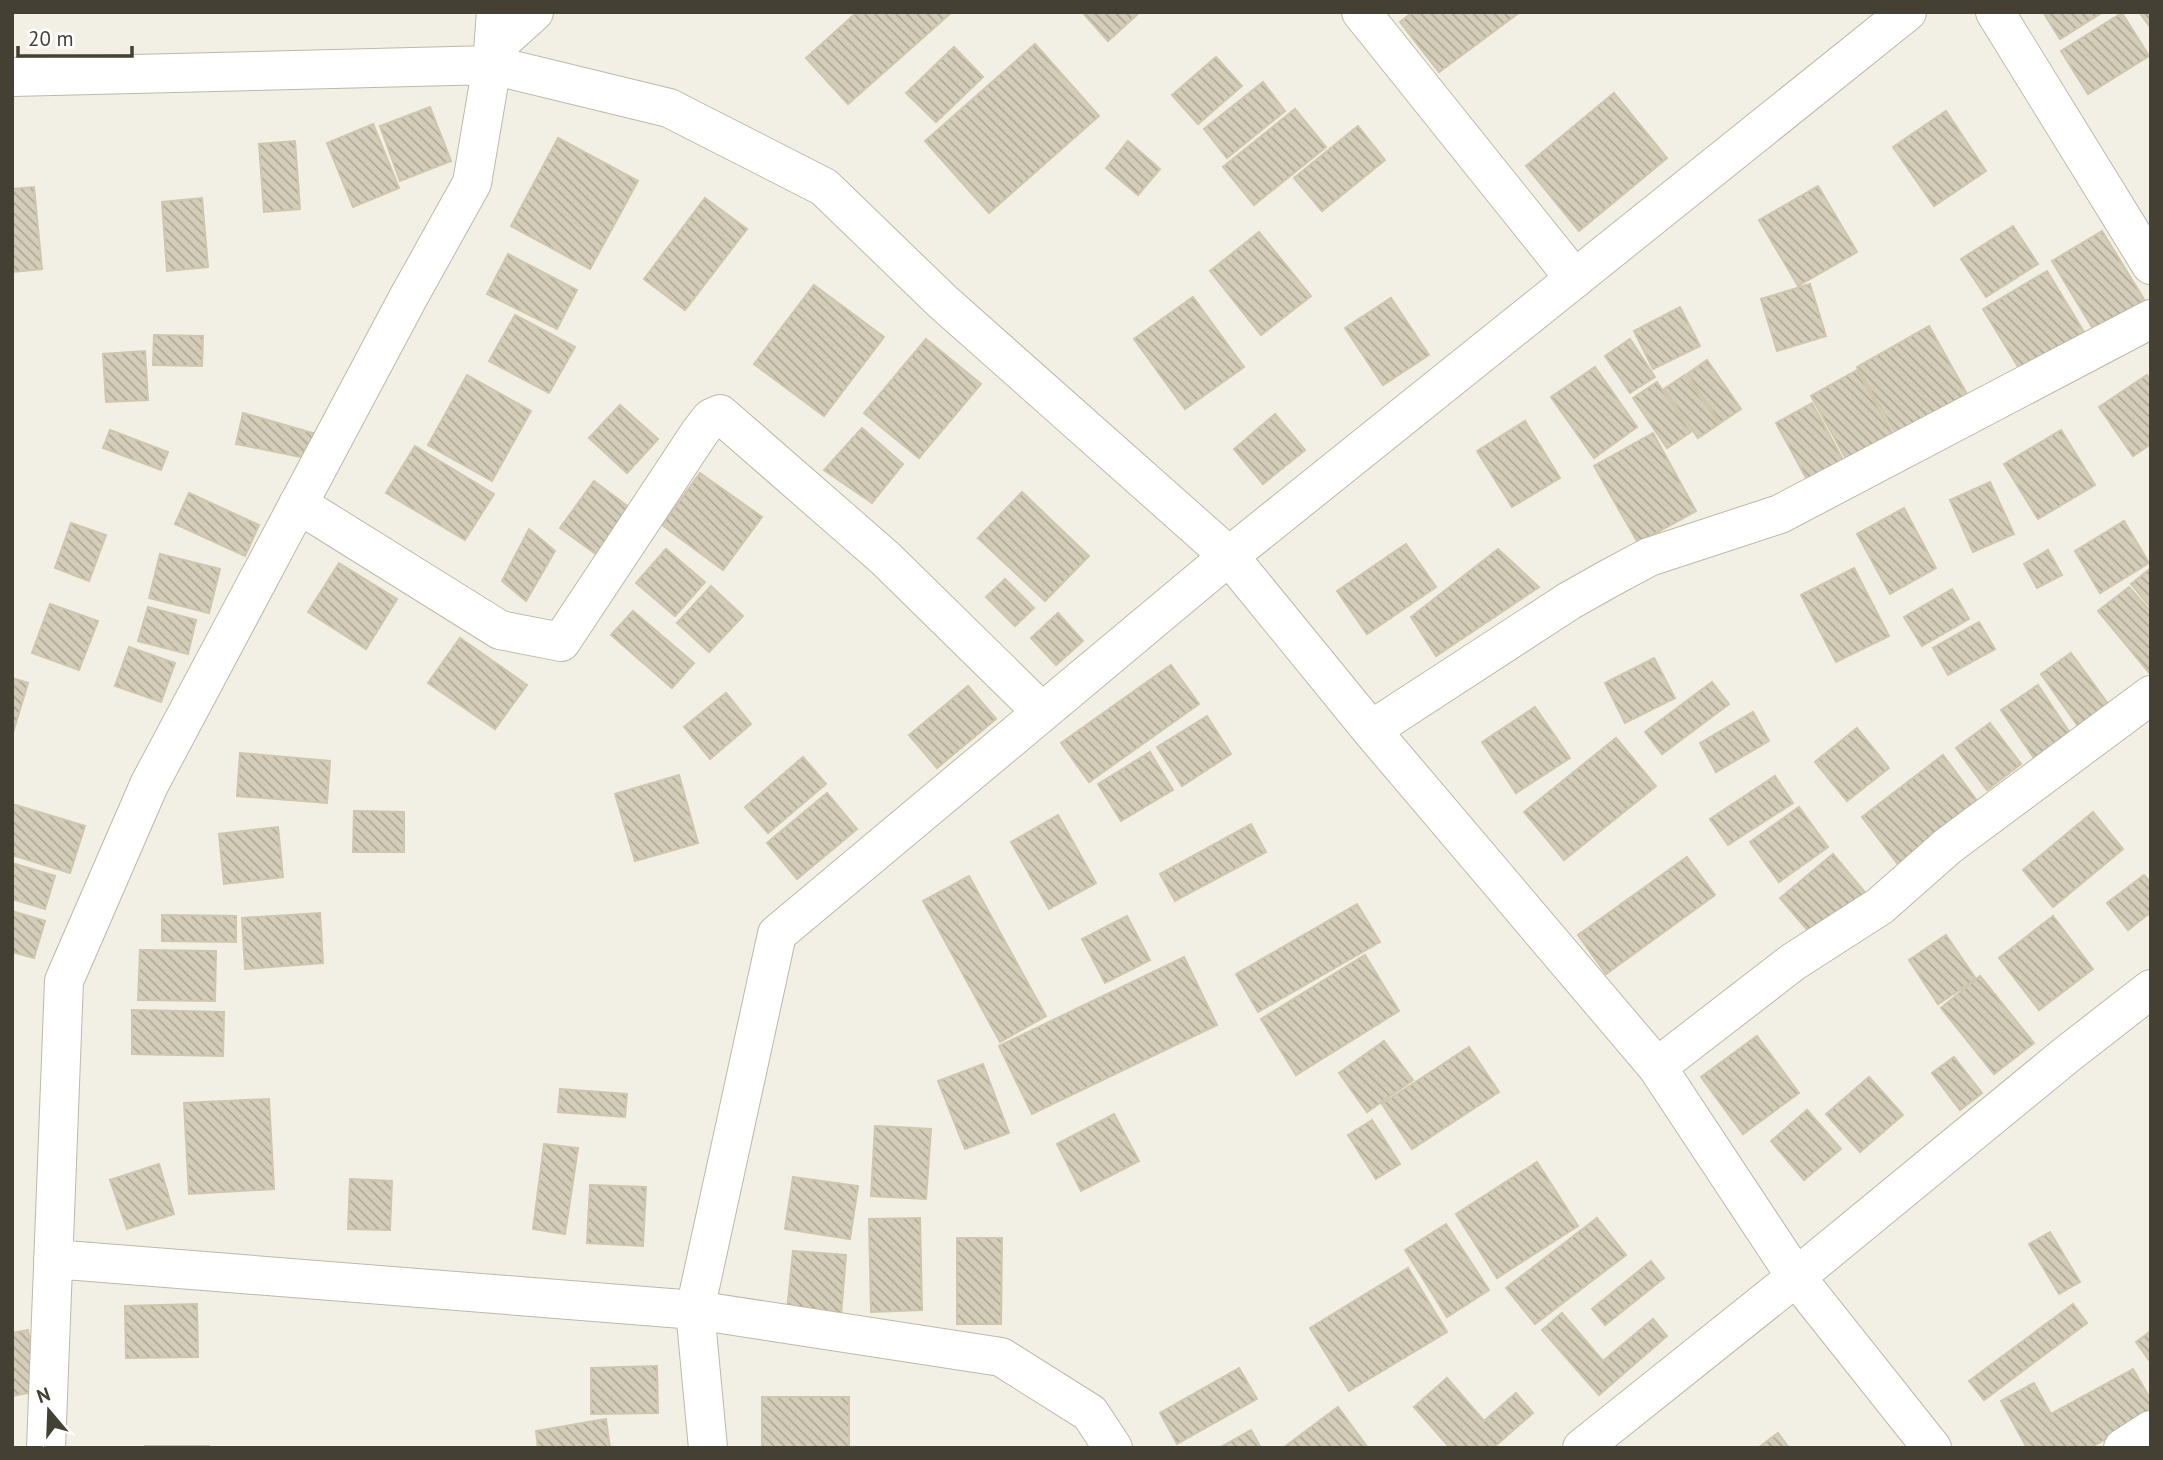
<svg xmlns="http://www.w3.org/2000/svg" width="2163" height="1460" font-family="'PT Sans',sans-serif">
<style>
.building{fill:url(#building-back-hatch);stroke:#cfc6ac;stroke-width:2}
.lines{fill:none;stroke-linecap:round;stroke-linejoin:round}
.minor-casing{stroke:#beb9a6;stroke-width:40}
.minor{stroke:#fff;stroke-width:38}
</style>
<defs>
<pattern id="building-back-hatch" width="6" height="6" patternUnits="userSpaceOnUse" patternTransform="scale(1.75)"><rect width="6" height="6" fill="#d4cdb9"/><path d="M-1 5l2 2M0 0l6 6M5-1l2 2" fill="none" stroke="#aea897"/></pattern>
</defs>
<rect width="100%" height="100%" fill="#f2f0e4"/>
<!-- building -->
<path class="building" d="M857,12H952L848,104L806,58Z
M1082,12H1140L1108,41Z
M1413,12H1520L1439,72L1400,22Z
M2043,12H2103L2060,39Z
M2139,12H2151V28Z
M2122,13L2149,56L2088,94L2061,51Z
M1035,44L1099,116L989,213L925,141Z
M954,47L983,77L936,122L906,93Z
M1216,57L1242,86L1198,124L1172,95Z
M1263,82L1285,111L1227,158L1204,129Z
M1614,93L1667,158L1579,231L1526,166Z
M430,107L451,161L400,181L380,126Z
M1295,109L1326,147L1254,205L1223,167Z
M1946,111L1986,171L1934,206L1893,147Z
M373,124L399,188L353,207L327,143Z
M1358,126L1385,160L1322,211L1294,178Z
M558,138L638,181L590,269L511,226Z
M295,141L300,209L264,212L259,144Z
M1128,141L1160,169L1138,195L1106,168Z
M1818,186L1857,252L1798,286L1759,220Z
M34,187L42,269L13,272L12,189Z
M202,198L208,267L167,271L162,202Z
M705,198L747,229L685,310L644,279Z
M2013,226L2038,264L1986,297L1961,259Z
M2102,231L2145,301L2095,332L2052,261Z
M1259,232L1311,296L1261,335L1210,271Z
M508,254L577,290L557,329L487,294Z
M2047,271L2087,337L2023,375L1983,309Z
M1810,284L1826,336L1777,351L1761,299Z
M814,285L884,337L824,416L754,364Z
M1193,297L1244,367L1185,409L1134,339Z
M1391,298L1429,355L1383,385L1345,328Z
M1680,307L1700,346L1653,369L1634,331Z
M515,315L575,347L549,393L489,361Z
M1929,326L1971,401L1900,441L1857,367Z
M154,335L203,336L202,366L153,365Z
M926,339L981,384L919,458L864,413Z
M1630,339L1655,377L1630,393L1605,356Z
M145,351L148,400L106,402L103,354Z
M1707,360L1741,409L1720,423L1687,374Z
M1595,367L1637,427L1594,458L1551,397Z
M1857,370L1897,441L1850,466L1811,396Z
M467,375L531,411L492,481L428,445Z
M1685,375L1719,424L1698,438L1664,389Z
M2147,375L2151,381V444L2133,456L2099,407Z
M1657,382L1691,432L1667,448L1633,398Z
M1812,403L1847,467L1811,487L1776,423Z
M620,405L658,439L627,473L589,438Z
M243,413L316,434L311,459L236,444Z
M1275,414L1305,450L1263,484L1234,449Z
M1525,421L1560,478L1512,507L1477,451Z
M862,428L903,464L872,503L824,470Z
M110,430L168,452L161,470L103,448Z
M2061,430L2095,485L2038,519L2004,464Z
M1653,433L1696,511L1638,543L1594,466Z
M415,446L494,494L465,540L386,493Z
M700,473L762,517L723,570L662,525Z
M594,481L630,508L596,554L560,528Z
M1990,482L2014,534L1973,552L1950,500Z
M1022,492L1089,556L1045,601L978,538Z
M189,493L259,525L245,556L175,524Z
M1904,508L1936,568L1890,594L1857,534Z
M2124,521L2149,563L2100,593L2075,551Z
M71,523L106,535L89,581L55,568Z
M529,529L555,551L526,601L502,581Z
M1406,544L1436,587L1367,634L1337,591Z
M666,549L705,582L675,616L636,583Z
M1498,549L1539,587L1436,656L1411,617Z
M2048,550L2062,575L2037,588L2024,564Z
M160,554L220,569L209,613L149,598Z
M339,563L397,599L366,649L308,612Z
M1854,568L1889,636L1836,662L1801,595Z
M2151,568V608L2131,584Z
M1005,579L1034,608L1015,626L986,597Z
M711,586L743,616L709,652L677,623Z
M2129,587L2151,612V675L2098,611Z
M1952,589L1969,619L1922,646L1904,617Z
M50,604L98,621L79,670L32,653Z
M148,607L196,620L188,654L138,641Z
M633,611L694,663L672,688L611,635Z
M1058,613L1083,641L1056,665L1031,638Z
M1979,622L1995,649L1948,675L1933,648Z
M460,638L527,685L495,729L428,683Z
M129,647L175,663L161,702L115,686Z
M2071,653L2109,705L2078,726L2041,674Z
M1654,658L1675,698L1625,723L1605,683Z
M1171,665L1199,704L1089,782L1061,743Z
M12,678L28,683L12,736Z
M1712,682L1729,704L1662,754L1645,732Z
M2038,685L2070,733L2034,758L2001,710Z
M968,686L996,719L937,768L909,735Z
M726,693L751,724L710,759L684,727Z
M1535,707L1570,758L1516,793L1482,742Z
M1753,712L1769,741L1716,772L1700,743Z
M1207,716L1231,754L1182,786L1157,747Z
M1990,723L2021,764L1987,790L1956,748Z
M1857,728L1889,768L1847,801L1815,762Z
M1616,738L1656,786L1564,860L1524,812Z
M1150,752L1173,790L1121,821L1098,784Z
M240,753L330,761L327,803L237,796Z
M1943,755L1981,806L1900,867L1862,817Z
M803,757L826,784L768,833L745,807Z
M679,775L698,843L635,861L615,794Z
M1775,776L1793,803L1728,845L1710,819Z
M827,793L857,829L797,879L767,843Z
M12,804L85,826L70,873L12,855Z
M1799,807L1828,847L1779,882L1750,842Z
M354,811L404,812V852H353Z
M2093,812L2123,849L2053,907L2023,870Z
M1058,815L1096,883L1049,909L1011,842Z
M1251,824L1266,852L1175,901L1160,874Z
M278,827L283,877L224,884L219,834Z
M1833,854L1868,896L1816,940L1780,898Z
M1687,857L1715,895L1606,974L1578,935Z
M12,863L55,876L45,909L12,899Z
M2144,875L2151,883V912L2128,930L2107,903Z
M969,876L1046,1016L1000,1042L923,901Z
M1357,904L1380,942L1258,1012L1236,974Z
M12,911L45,921L34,958L12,952Z
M320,913L323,963L245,969L242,918Z
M162,915L236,916V942L162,941Z
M1127,916L1150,960L1105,983L1082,939Z
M2053,916L2093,969L2039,1010L1999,958Z
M1946,935L1976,979L1938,1004L1909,960Z
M140,950L216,951L215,1001L138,1000Z
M1365,955L1399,1011L1296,1075L1261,1019Z
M1184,957L1217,1025L1032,1114L999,1046Z
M1980,976L2034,1043L1994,1074L1941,1008Z
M132,1010L224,1012L223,1056L132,1054Z
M1757,1036L1799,1093L1743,1134L1701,1077Z
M1384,1041L1413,1080L1367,1112L1339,1073Z
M1469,1047L1499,1092L1412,1149L1382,1104Z
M1954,1057L1982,1093L1960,1110L1932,1073Z
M983,1064L1009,1133L965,1149L938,1081Z
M1869,1077L1903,1115L1860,1152L1826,1114Z
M560,1089L627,1094L625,1117L558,1112Z
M269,1099L274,1189L189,1194L184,1103Z
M1807,1110L1841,1149L1804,1180L1771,1141Z
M1114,1114L1139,1161L1081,1191L1057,1144Z
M1372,1120L1400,1164L1376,1179L1348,1135Z
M875,1126L931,1129L926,1199L871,1196Z
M544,1144L578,1148L565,1234L533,1229Z
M1537,1162L1578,1226L1497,1278L1456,1214Z
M159,1164L174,1214L127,1229L110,1180Z
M793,1177L858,1186L850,1239L785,1229Z
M350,1179L392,1181L390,1230L348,1229Z
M590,1185L646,1187L643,1246L587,1243Z
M920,1218L922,1310L871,1312L869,1219Z
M1597,1218L1626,1255L1535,1324L1506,1288Z
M1446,1224L1489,1290L1447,1317L1405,1250Z
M2050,1232L2080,1282L2059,1294L2029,1244Z
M957,1238H1002L1001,1324H957Z
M793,1251L846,1255L841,1315L787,1311Z
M1651,1261L1664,1278L1605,1325L1592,1309Z
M1408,1268L1447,1332L1349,1391L1310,1328Z
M197,1304L198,1357L126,1358L125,1306Z
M2073,1304L2087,1323L1984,1400L1969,1381Z
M1562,1313L1603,1361L1653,1319L1667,1336L1599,1395L1542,1330Z
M28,1330L38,1391L12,1396V1333Z
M2151,1331V1363L2136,1342Z
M657,1366L658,1413L591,1414V1368Z
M1239,1368L1257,1399L1177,1444L1160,1413Z
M2133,1369L2151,1400V1414L2090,1448H2027L2001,1401L2034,1383L2051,1414Z
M1447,1378L1484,1421L1516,1393L1533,1413L1493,1448H1450L1414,1407Z
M762,1397H849V1448H762Z
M1338,1407L1368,1448H1283Z
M606,1419L610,1448H538L536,1431Z
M1251,1430L1261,1448H1219Z
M1778,1433L1789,1448H1758Z
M145,1446H209V1448H145Z"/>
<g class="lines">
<defs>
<path id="minor" d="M1361,12L1575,279
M1995,12L2151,265
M493,49L534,12
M12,77L492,65L669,108L824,187L943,302L1229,556L1371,730L1657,1067L1796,1277L1932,1448
M298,504L500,630L561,642L700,432L711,418L720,414L885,558L1042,712
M1371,730L1569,601L1608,579L1649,557L1780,514L2151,319
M1657,1067L1793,962L1880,906L1948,846L2151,695
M53,1259L695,1310L1001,1357L1090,1413L1113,1448
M46,1448L64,981L149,785L408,298L472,183L492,65L496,12
M708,1448L695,1310L777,934L1229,556L1907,12
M1582,1448L1796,1277L2065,1056L2151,989
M2123,1448L2151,1430"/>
</defs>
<!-- minor casing -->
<use href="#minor" class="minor-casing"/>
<!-- minor -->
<use href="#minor" class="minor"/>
</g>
<!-- border -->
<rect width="2163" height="1460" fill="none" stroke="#444034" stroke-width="28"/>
<!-- north arrow -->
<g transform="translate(49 1411) rotate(341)" stroke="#ffffff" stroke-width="5" paint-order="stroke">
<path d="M0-5L12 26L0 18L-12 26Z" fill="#444034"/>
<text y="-10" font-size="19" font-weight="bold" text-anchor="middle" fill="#444034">N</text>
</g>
<!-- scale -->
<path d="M18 46v10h114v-10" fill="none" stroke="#444034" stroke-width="3.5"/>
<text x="28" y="46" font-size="21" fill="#444034" stroke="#ffffff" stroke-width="5" paint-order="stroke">20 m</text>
</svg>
